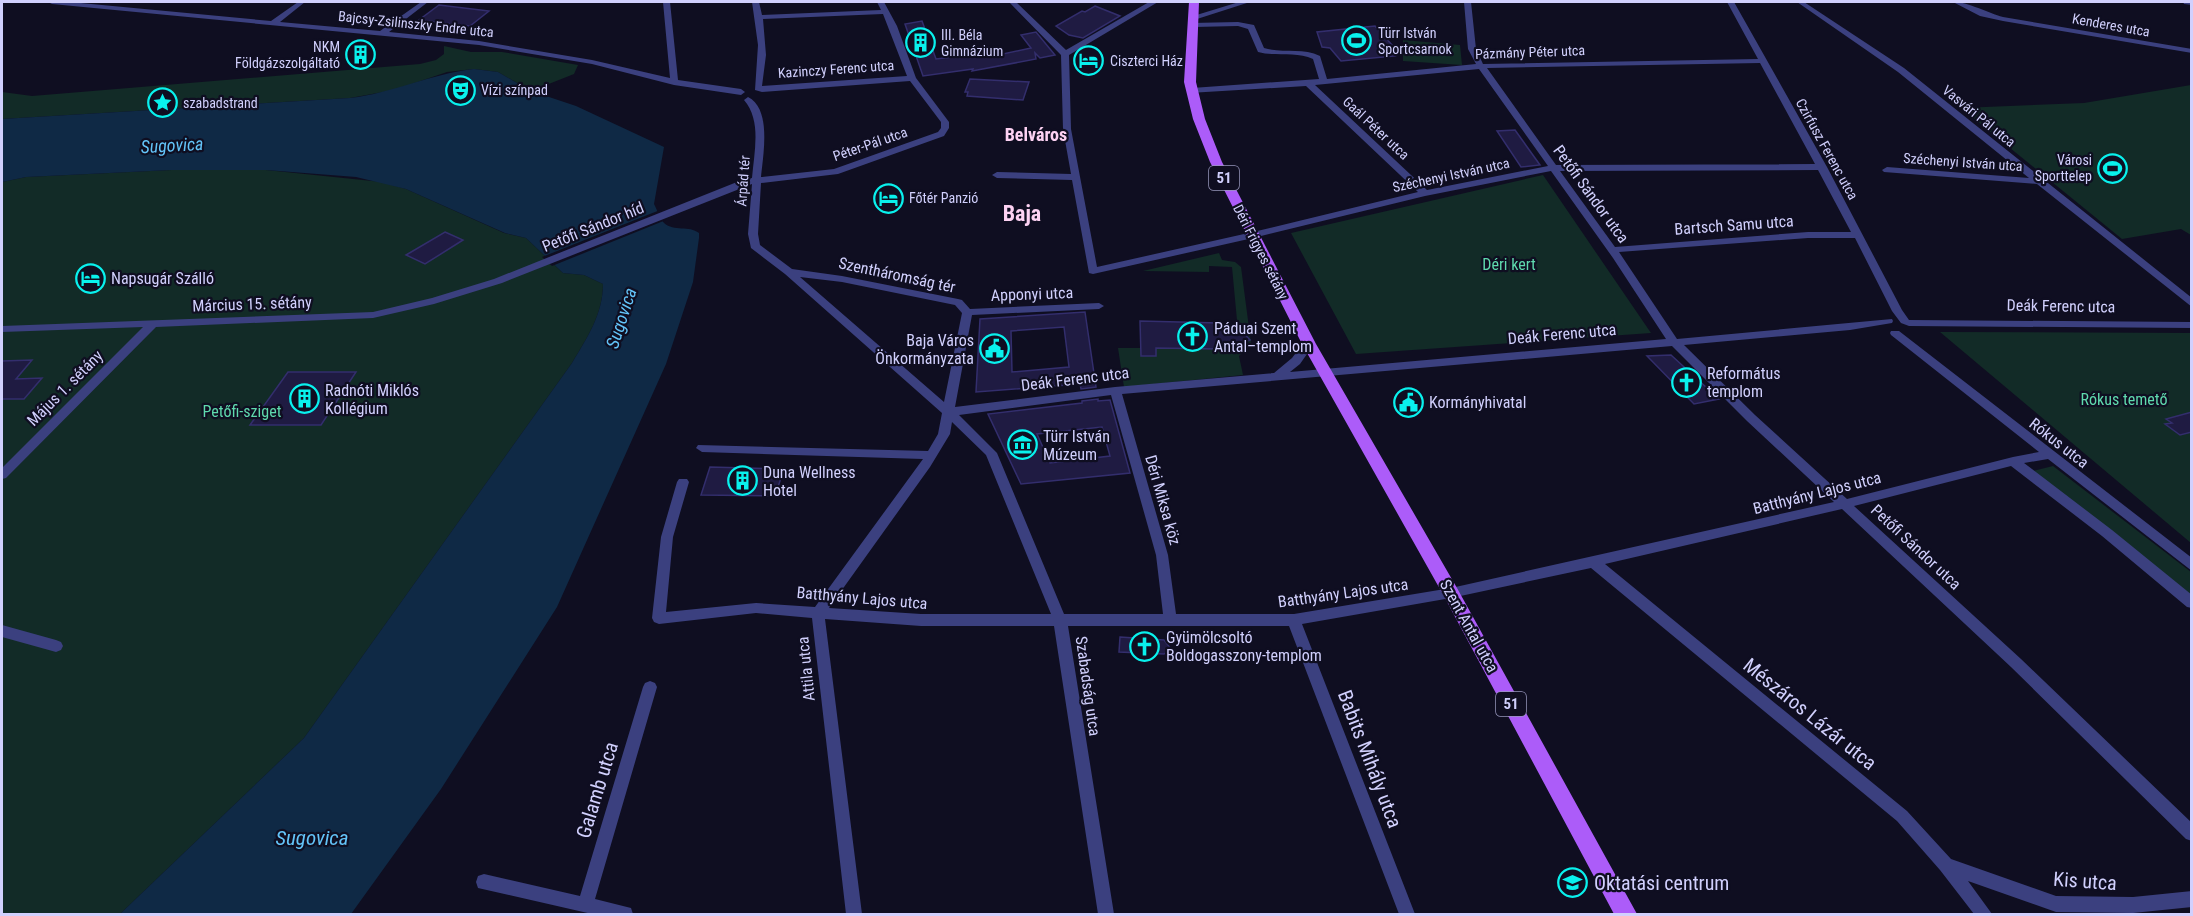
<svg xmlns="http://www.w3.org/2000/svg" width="2193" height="916" font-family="'Roboto Condensed',sans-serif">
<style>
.green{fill:#122b27}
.water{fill:#0f2945}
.pier{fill:#0f0e21}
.building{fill:#1f1b42;stroke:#332e6d;stroke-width:1.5;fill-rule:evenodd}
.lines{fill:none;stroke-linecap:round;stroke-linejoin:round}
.minor{fill:#3b407f;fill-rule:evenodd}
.primary{fill:#ac5cf9;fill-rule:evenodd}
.labels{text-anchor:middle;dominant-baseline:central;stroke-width:4.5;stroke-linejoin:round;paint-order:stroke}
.far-street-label{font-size:14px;fill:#d1d0fd;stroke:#0f0e21}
.far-poi-label{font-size:14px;fill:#d1d0fd;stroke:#0f0e21;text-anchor:start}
.shield{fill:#0f0e21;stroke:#9796bb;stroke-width:1.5}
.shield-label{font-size:15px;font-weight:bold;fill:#d1d0fd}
.street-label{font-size:16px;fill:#d1d0fd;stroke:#0f0e21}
.park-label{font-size:16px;fill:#5fdaae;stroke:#0f0e21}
.poi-label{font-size:16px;fill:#d1d0fd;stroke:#0f0e21;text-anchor:start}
.far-district-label{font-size:18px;font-weight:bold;fill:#fdd2f3;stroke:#0f0e21}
.water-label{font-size:18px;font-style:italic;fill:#63c4f9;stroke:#0f0e21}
.near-street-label{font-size:20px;fill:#d1d0fd;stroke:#0f0e21}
.near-poi-label{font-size:20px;fill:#d1d0fd;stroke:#0f0e21;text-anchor:start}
.near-water-label{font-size:21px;font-style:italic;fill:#63c4f9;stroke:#0f0e21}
.district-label{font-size:22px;font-weight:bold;fill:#fdd2f3;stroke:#0f0e21}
</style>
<rect width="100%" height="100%" fill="#0f0e21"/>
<!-- green -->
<path class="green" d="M1403,40L1460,45L1462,65L1403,61Z
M444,46L471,52H502L578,65L574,74L531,91L498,72L474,69L447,72L394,90L350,98L2,119V92L32,96L420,64L436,60L444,54Z
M2191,85V235L2181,229L2122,239L1961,108L2084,103Z
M171,170H266L382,182L406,189L504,233L526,238L563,273L584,275L603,284C603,314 587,338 572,363L304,738L120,914H2V182L26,177Z
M1543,175L1651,333L1356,354L1291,233Z
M1219,253L1222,260L1235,262L1241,267L1251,343L1239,356L1243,375L1124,387L1118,348H1140L1141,356H1155L1156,348L1220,349V344L1243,332L1238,331L1232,267L1209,266V272L1143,271Z
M1940,332L2191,333V543Z
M2053,466L2191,572V603L2029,472Z"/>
<!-- water -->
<path class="water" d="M474,69L498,72L531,91L576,106L664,147L654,204C657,210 660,218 664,223C674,232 689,225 699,233V238L693,282L666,364L557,607L441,789L351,914H120L304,738L572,363C587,338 603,314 603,284L584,275L563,273L526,238L505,233L406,189L356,177L266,170H171L26,177L2,182V119L350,98C393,93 430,74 474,69Z"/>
<!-- pier -->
<path class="pier" d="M660,210L666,220L552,266L542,257Z"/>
<!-- building -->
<path class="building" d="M439,5L489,11L470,26L419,20Z
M1095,6L1120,16L1083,38L1069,35L1056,26L1082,11L1085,12Z
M922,21L936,59L970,55L969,52L986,50L989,57L1031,48L1021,35L1036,32L1055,55L1040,58L1035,53L1036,59L972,71L973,69L923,76L905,24Z
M1375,26L1392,45L1387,47L1395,56L1341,61L1330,48L1322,47L1317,32Z
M970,79L1029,82L1023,100L967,96L968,92H965Z
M1515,130L1540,165L1521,167L1497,131Z
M898,191L900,202L877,205L876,193Z
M445,232L463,240L425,264L406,255Z
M1085,312L1096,387L1081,389L1080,384L976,392L980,319ZM1064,327L1069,367L1012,372L1011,331Z
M1140,321L1219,323V330L1243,332L1250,340L1240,344H1220V349L1156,348V356H1141Z
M1671,355L1719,399L1694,404L1647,356Z
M32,360L16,379L42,378L24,399H2V361Z
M288,372H356L321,425H250Z
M1098,399V401L1110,400L1130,473L1021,484L988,414L1082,403V401ZM1102,427L1110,456L1050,463L1037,434Z
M2192,412V432L2180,435L2165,424L2172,423L2166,419Z
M710,467L784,469L775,496L701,495Z
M1120,637L1164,640L1171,649L1164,654L1119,652Z"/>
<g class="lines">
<!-- minor -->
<path class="minor" d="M48,2H70L271,21L298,2H305L280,22L380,31L421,2H428L389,32L479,41L592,60L670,78L663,2H670L678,80L741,89L745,92L741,95L674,85L592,64L479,45L52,4Z
M752,2H759L762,15L881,10L877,2H884L897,26L916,78L949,122V128L944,136L838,174L761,183L758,234L760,245L792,269L842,276L958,299L962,300L970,309L1099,303L1104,306L1099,309L972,315L955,407L1115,387L1274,373L1292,358L1305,341L1309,340L1314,344L1300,364L1290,372L1666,339L1613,258L1551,171L1425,196L1253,238L1093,274L1089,273L1072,180L997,178L992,175L997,172L1071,174L1063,129L1061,55L1009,2H1016L1066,50L1149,2H1158L1069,55L1071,129L1097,267L1253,232L1418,192L1306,86L1189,93L1188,91L1192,88L1319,79L1313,59C1296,51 1276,57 1258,52L1248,29L1238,26L1194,27H1191V23L1238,22L1254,25L1264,48C1283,54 1302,47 1320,56L1327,79L1476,64L1468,49L1464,2H1471L1476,49L1483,64L1758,59L1727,2H1734L1827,167L1902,310L1909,320L2192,322V328L1909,326L1901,323L1892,311L1855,238H1808L1619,252L1677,339L1892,319L1893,321L1892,323L1850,330L1684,345L1755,415L1847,499L2013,457L2039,452L1891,335L1890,333L1891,331H1899L2192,558V571L2048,459L2024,463L2112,530L2192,595V608L2187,607L2102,536L2011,466L1854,506L2021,659L2192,823V841L2186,839L2011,667L1842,509L1605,564L1907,811L1951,859L2056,896L2133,897L2192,891V907L2133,913L2056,912L1968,881L1992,914H1974L1940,870L1897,821L1591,568L1451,598L1302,624L1415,914H1399L1289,626H1068L1114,914H1098L1054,626H921L825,619L862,914H846L812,618L756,613L659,624L654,622L652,618L661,537L677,482L679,479H687L689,482L673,537L666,612L756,603L815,607L923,459L702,452L696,448L698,445L928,451L938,434L942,413L785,274L751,248L748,234L752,184L502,283L434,304L373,318L156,327L6,478L2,479V468L143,327L2,332V326L373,312L432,298L494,279L742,180L752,178C754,152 762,121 744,100L748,97C772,109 763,155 761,177L834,169L938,132L941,128V122L910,81L762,92L755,90L758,45ZM883,14L907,76L762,86L766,55L763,19ZM1760,63L1815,164L1556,165L1487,68ZM1479,69L1548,166L1427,190L1315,85ZM1818,170L1851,232H1808L1615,247L1560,171ZM800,277L842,282L955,305L962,313L944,402ZM1672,346L1747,421L1834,502L1451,588L1294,614H1176L1168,555L1122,394ZM1111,395L1156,555L1163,614H1064L997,453L959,415ZM952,422L986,455L1051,614H921L829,608L930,467L950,434Z
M1239,2H1250L1197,19L1190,17Z
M1797,2H1804L1904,68L2192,298V307L2037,184L1884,172L1882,170L1887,167L2029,178L1898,72Z
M1953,2C1966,1 1988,13 2003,17L2192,49V53L2003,21L1980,16Z
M2183,2H2192V5L2184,4Z
M2,625L56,640L61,642L63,646L61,650L56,652L2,637Z
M650,681L655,683L657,687L595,899L631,908L633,914H592L478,888L476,882L478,876L484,874L580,896L643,687L645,683Z"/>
<!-- primary -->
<path class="primary" d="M1189,2H1199L1196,82L1205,119L1222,162L1316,344L1457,588L1637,914H1614L1445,598L1302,344L1210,162L1193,119L1184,82Z"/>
</g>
<!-- icons -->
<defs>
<symbol id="stadium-ring" viewBox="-11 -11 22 22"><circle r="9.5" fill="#0f0e21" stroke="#09f1ed" stroke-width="1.5"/><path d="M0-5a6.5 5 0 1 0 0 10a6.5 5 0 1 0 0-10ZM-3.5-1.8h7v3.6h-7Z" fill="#09f1ed"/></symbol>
<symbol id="building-ring" viewBox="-11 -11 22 22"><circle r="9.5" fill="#0f0e21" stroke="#09f1ed" stroke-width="1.5"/><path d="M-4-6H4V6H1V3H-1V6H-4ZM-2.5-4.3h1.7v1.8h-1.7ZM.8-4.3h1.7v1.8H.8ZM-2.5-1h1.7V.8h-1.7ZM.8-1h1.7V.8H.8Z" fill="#09f1ed"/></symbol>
<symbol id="hotel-ring" viewBox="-11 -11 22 22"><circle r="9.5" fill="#0f0e21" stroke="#09f1ed" stroke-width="1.5"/><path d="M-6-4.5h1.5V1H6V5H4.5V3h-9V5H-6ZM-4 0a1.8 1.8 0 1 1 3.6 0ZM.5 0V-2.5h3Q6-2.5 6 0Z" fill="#09f1ed"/></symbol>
<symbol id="theatre-ring" viewBox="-11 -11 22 22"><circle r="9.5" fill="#0f0e21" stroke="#09f1ed" stroke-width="1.5"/><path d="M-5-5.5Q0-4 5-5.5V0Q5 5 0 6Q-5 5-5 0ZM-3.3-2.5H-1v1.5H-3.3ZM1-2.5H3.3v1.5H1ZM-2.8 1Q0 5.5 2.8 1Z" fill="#09f1ed"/></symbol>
<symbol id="sight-ring" viewBox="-11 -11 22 22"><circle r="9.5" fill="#0f0e21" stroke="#09f1ed" stroke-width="1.5"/><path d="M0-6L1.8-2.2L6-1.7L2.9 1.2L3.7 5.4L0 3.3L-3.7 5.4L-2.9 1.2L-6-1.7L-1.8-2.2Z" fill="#09f1ed"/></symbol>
<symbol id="church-ring" viewBox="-11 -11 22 22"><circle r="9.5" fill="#0f0e21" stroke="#09f1ed" stroke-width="1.5"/><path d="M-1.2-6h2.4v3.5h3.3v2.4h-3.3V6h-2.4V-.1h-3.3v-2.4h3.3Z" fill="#09f1ed"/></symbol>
<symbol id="civic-ring" viewBox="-11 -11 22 22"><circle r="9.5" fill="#0f0e21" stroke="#09f1ed" stroke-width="1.5"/><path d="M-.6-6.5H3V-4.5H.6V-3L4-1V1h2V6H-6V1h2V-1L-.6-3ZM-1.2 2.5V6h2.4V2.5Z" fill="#09f1ed"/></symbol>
<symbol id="museum-ring" viewBox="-11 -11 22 22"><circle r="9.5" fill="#0f0e21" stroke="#09f1ed" stroke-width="1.5"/><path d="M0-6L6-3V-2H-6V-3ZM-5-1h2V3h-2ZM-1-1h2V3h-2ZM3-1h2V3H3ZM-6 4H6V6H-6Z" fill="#09f1ed"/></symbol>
<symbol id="school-ring" viewBox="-11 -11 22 22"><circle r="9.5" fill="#0f0e21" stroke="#09f1ed" stroke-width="1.5"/><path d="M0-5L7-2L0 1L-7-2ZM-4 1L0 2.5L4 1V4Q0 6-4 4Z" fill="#09f1ed"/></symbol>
</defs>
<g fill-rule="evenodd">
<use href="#stadium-ring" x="1340" y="24" width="33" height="33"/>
<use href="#building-ring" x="904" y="26" width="33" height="33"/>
<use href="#building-ring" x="344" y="38" width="33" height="33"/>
<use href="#hotel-ring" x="1072" y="44" width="33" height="33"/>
<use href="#theatre-ring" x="444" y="74" width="33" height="33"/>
<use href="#sight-ring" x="146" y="86" width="33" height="33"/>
<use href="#stadium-ring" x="2096" y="152" width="33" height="33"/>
<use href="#hotel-ring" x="872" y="182" width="33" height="33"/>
<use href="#hotel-ring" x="74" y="262" width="33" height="33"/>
<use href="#church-ring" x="1176" y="320" width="33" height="33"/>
<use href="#civic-ring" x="978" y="332" width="33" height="33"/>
<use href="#church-ring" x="1670" y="366" width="33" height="33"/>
<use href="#building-ring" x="288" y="382" width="33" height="33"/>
<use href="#civic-ring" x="1392" y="386" width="33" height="33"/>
<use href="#museum-ring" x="1006" y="428" width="33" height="33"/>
<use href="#building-ring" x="726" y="464" width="33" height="33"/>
<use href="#church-ring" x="1128" y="630" width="33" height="33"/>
<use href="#school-ring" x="1556" y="866" width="33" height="33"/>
</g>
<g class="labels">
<!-- far-street labels -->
<g class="far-street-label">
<text transform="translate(416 24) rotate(6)">Bajcsy-Zsilinszky Endre utca</text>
<text transform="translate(2111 25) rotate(10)">Kenderes utca</text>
<text transform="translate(1530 52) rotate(-2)">Pázmány Péter utca</text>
<text transform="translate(836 69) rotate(-4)">Kazinczy Ferenc utca</text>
<text transform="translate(1979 116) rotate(39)">Vasvári Pál utca</text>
<text transform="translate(1376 128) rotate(43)">Gaál Péter utca</text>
<text transform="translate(870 144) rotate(-19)">Péter-Pál utca</text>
<text transform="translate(1827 149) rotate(61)">Czirfusz Ferenc utca</text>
<text transform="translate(1963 162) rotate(4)">Széchenyi István utca</text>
<text transform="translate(1451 175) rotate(-12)">Széchenyi István utca</text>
<text transform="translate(743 181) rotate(-86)">Árpád tér</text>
<text transform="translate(1261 252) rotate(63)">Déri Frigyes sétány</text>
</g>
<!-- far-poi labels -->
<g class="far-poi-label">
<text x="1378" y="33">Türr István<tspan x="1378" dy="16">Sportcsarnok</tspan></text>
<text x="941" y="35">III. Béla<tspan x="941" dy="16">Gimnázium</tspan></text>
<text x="340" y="47" text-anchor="end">NKM<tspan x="340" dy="16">Földgázszolgáltató</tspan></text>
<text x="1110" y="61">Ciszterci Ház</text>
<text x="481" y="90">Vízi színpad</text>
<text x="183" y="103">szabadstrand</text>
<text x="2092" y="160" text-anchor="end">Városi<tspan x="2092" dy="16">Sporttelep</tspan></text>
<text x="909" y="198">Főtér Panzió</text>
</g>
<!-- shield labels -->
<g class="shield">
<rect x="1209" y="166" width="30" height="24" rx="4.5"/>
<rect x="1496" y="692" width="30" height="24" rx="4.5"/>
</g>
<g class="shield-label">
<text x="1224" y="178">51</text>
<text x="1511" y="704">51</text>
</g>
<!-- street labels -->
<g class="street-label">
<text transform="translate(1591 194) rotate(54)">Petőfi Sándor utca</text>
<text transform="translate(1734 225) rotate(-4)">Bartsch Samu utca</text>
<text transform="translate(593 227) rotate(-22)">Petőfi Sándor híd</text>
<text transform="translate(897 275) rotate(12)">Szentháromság tér</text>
<text transform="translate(1032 294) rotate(-2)">Apponyi utca</text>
<text transform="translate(252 304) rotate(-2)">Március 15. sétány</text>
<text transform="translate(2061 306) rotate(1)">Deák Ferenc utca</text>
<text transform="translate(1562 334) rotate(-5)">Deák Ferenc utca</text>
<text transform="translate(1075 379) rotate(-7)">Deák Ferenc utca</text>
<text transform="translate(65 388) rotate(-45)">Május 1. sétány</text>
<text transform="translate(2059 443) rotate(38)">Rókus utca</text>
<text transform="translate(1817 493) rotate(-14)">Batthyány Lajos utca</text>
<text transform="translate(1163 500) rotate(74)">Déri Miksa köz</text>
<text transform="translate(1916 547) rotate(43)">Petőfi Sándor utca</text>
<text transform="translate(1343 593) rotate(-8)">Batthyány Lajos utca</text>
<text transform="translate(862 598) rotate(5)">Batthyány Lajos utca</text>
<text transform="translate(1469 626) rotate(61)">Szent Antal utca</text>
<text transform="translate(806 669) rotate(-96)">Attila utca</text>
<text transform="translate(1088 686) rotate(82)">Szabadság utca</text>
</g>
<!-- park labels -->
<g class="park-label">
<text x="1509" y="264">Déri kert</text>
<text x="2124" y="399">Rókus temető</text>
<text x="242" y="411">Petőfi-sziget</text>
</g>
<!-- poi labels -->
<g class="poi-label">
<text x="111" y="278">Napsugár Szálló</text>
<text x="1214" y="328">Páduai Szent<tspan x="1214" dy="18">Antal–templom</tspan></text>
<text x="974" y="340" text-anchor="end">Baja Város<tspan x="974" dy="18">Önkormányzata</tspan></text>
<text x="1707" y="373">Református<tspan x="1707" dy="18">templom</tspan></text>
<text x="325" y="390">Radnóti Miklós<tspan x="325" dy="18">Kollégium</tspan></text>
<text x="1429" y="402">Kormányhivatal</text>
<text x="1043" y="436">Türr István<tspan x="1043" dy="18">Múzeum</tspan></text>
<text x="763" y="472">Duna Wellness<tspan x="763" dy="18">Hotel</tspan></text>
<text x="1166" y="637">Gyümölcsoltó<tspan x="1166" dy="18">Boldogasszony-templom</tspan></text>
</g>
<!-- far-district labels -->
<g class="far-district-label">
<text x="1036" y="134">Belváros</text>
</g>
<!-- water labels -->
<g class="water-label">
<text transform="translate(172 145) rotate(-3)">Sugovica</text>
<text transform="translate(621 318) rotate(-72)">Sugovica</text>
</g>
<!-- near-street labels -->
<g class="near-street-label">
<text transform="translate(1810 714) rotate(39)">Mészáros Lázár utca</text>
<text transform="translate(1370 759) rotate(69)">Babits Mihály utca</text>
<text transform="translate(597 790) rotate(-73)">Galamb utca</text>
<text transform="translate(2085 881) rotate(4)">Kis utca</text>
</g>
<!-- near-poi labels -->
<g class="near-poi-label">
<text x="1594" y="883">Oktatási centrum</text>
</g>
<!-- near-water labels -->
<g class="near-water-label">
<text x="312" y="838">Sugovica</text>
</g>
<!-- district labels -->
<g class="district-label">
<text x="1022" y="213">Baja</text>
</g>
</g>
<!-- border -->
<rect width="2193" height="916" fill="none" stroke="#d1d0fd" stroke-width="6"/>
</svg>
